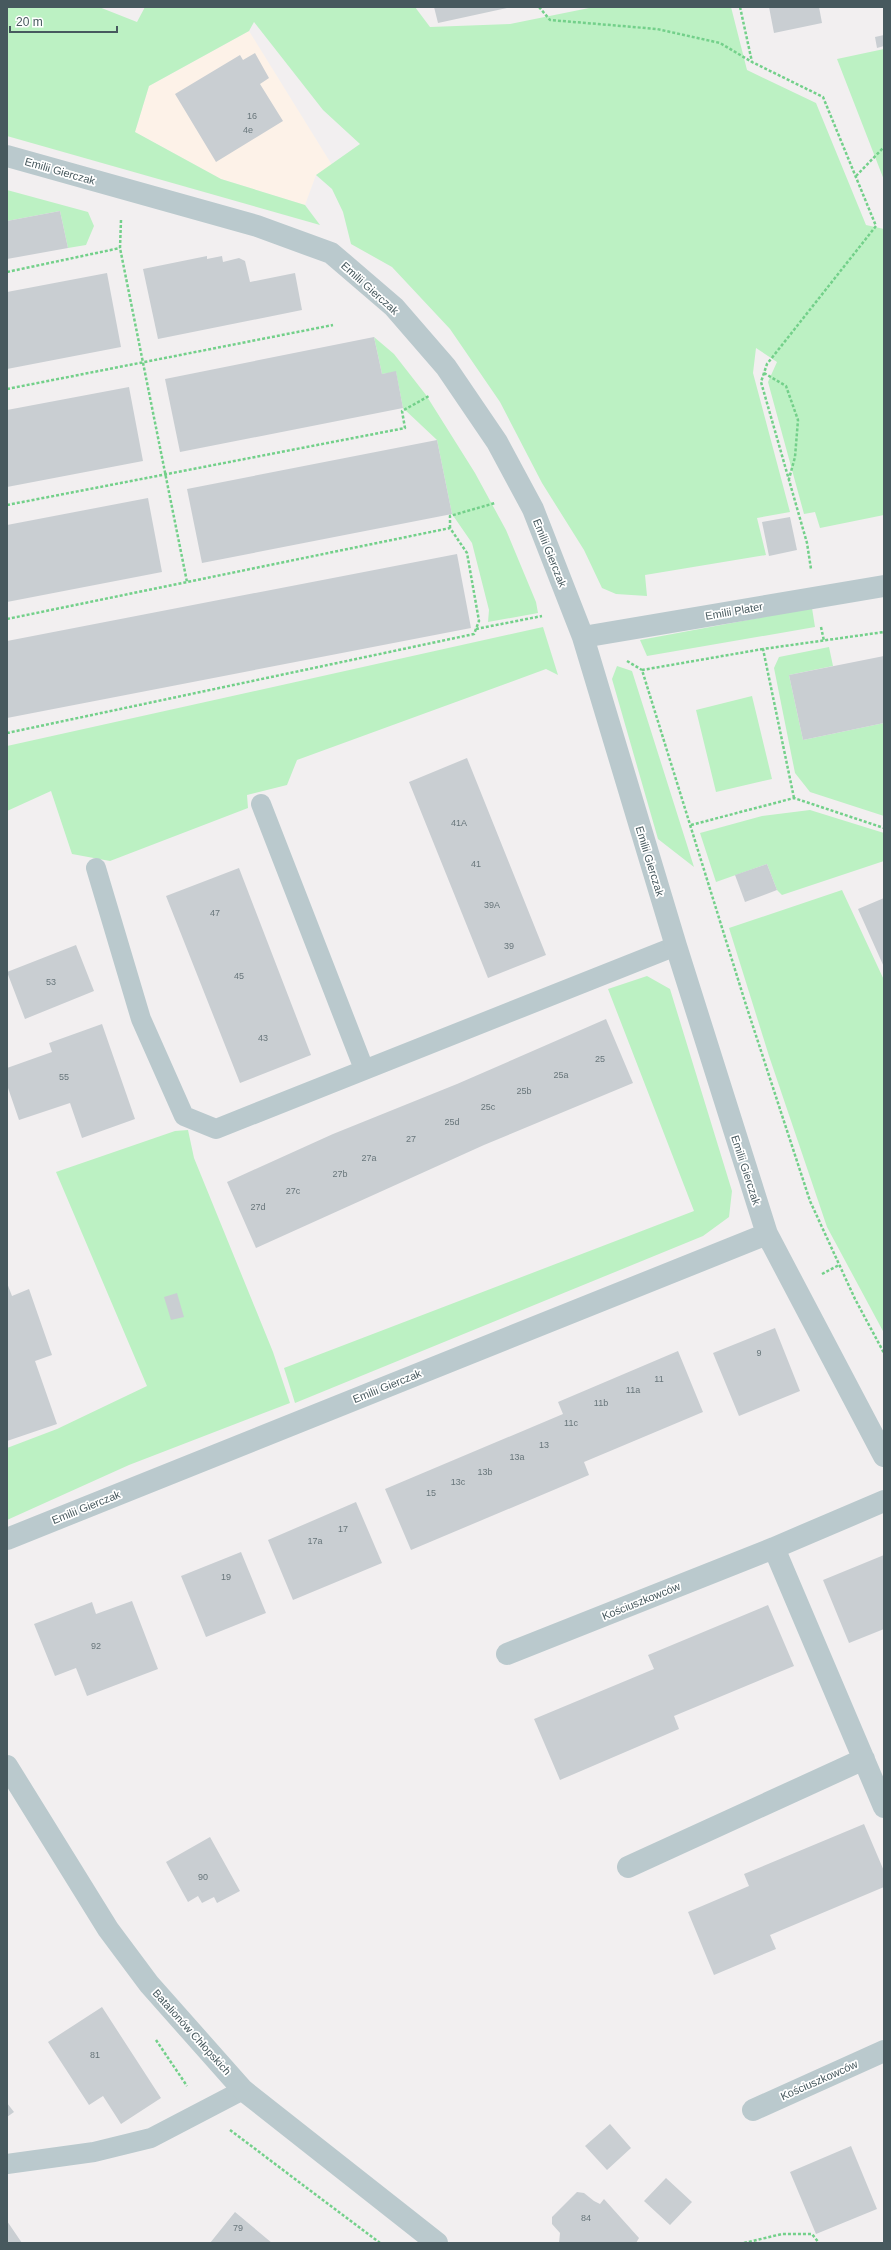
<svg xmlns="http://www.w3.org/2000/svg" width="891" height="2250" font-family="Helvetica,sans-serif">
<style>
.commercial{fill:#fdf2e8}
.green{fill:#bcf1c3}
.building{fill:#c9ced2}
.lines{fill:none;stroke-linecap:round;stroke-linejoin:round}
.path{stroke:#73d08a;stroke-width:2.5;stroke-dasharray:3 2;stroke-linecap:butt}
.lane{stroke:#bac9cd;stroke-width:20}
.street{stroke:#bac9cd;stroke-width:22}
.labels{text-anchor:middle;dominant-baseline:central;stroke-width:3.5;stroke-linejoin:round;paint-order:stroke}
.number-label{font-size:9px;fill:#68767b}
.street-label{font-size:11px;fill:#47595e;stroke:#fff}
</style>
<rect width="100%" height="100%" fill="#f2eff0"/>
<!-- commercial -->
<path class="commercial" d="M249,31L332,165L316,175L305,205L221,179L135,132L149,86Z"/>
<!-- green -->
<path class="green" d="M7,7H99L137,22L145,7H415L430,27L510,24L594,7H731L747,70L816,103L866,225L884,229V515L820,528L815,512L804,514L768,382L777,362L756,348L753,373L790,512L757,518L766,555L645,575L647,596L616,594L602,588L584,550L542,483L500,402L450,329L392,267L351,244L343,212L332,189L316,175L360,144L323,110L254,22L249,31L149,86L135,132L221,179L305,205L320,225L7,136Z
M884,49V180L837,59Z
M7,190L88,212L94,226L86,245L68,248L60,211L7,221Z
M374,337L394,354L426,395L475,473L506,530L536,602L538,613L488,622L489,610L472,543L452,514L437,440L403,408L396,372L382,374Z
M812,608L815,627L647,656L640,640Z
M543,627L558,675L546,669L297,760L287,785L247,795L248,808L110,861L72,854L51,791L7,811V746Z
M829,647L833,666L789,675L803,740L884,723V816L810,792L795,773L774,668L779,657Z
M617,666L632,671L694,867L658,839L612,679Z
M752,696L772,779L716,792L696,710Z
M810,810L884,833V861L782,895L777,890L767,864L716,882L700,833L762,816Z
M842,890L884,980V1333L827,1227L769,1056L729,928Z
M647,976L670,989L732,1191L729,1217L703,1236L295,1403L284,1368L694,1211L608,989Z
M188,1130L194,1158L273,1352L290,1403L129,1465L7,1520V1448L57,1429L147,1386L56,1172L175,1131Z"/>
<!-- building -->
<path class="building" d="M434,7H507V8L438,23Z
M769,7H819L822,23L774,33Z
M884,35V46L877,48L875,37Z
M255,53L269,78L260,84L283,121L216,162L175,94L240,55L243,60Z
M60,211L68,248L7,259V221Z
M207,256V259L222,256L223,262L239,258L245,261L250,282L295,273L302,310L158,339L143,269Z
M107,273L121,347L7,369V292Z
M374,337L382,374L396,371L403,408L180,452L165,379Z
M129,387L143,461L7,487V410Z
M437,440L452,514L202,563L187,489Z
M148,498L162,572L7,602V525Z
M790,517L797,550L769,556L762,522Z
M457,554L471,628L7,718V641Z
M884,656V723L803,740L789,675Z
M467,758L546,955L488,978L409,782Z
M767,864L777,890L745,902L735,875Z
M239,868L311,1055L240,1083L166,896Z
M884,898V967L858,909Z
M76,945L94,991L25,1019L7,972Z
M606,1019L633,1083L484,1145L256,1248L227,1182L333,1134L457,1084Z
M102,1024L135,1119L82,1138L70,1103L19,1120L7,1085V1068L52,1052L49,1043Z
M7,1283L12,1296L29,1289L52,1355L35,1361L57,1424L7,1441Z
M177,1293L184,1317L171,1320L164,1297Z
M775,1328L800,1391L739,1416L713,1353Z
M678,1351L703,1412L584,1462L589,1475L411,1550L385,1489L563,1414L558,1402Z
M356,1502L382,1563L293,1600L268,1540Z
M241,1552L266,1613L206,1637L181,1576Z
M884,1555V1629L849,1643L823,1580Z
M132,1601L158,1669L87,1696L76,1668L55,1676L34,1624L92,1602L96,1614Z
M768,1605L794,1666L674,1716L679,1729L560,1780L534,1719L654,1669L648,1655Z
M864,1824L884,1871V1887L770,1935L776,1949L714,1975L688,1912L749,1886L744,1874Z
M210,1837L240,1891L217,1903L214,1897L202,1903L198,1896L188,1902L166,1862Z
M102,2007L161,2098L121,2124L103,2096L89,2105L48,2042Z
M7,2103L14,2112L7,2117Z
M610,2124L631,2148L607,2170L585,2146Z
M851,2146L877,2209L816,2234L790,2172Z
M666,2178L692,2202L670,2225L644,2201Z
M577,2192L584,2193L594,2201L600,2204L604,2199L639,2238L636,2243H559L560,2233L552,2224V2217Z
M235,2212L272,2243H210Z
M7,2221L22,2243H7Z"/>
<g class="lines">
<!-- path -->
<path class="path" d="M539,7L550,20L657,29L720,43L752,62
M740,7L752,62L823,97L876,226L767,364L761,382L807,543L811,569
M856,176L884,147
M121,220L120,248L187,582
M7,272L120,248
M764,373L786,386L798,420L795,457L789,479
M7,389L333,325
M7,505L405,428L402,411L429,396
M450,528V516L495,503
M7,619L450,528L467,553L479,621L474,634L7,733
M821,627L824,641
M476,629L542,616
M763,649L642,670L746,1005L810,1201L855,1299L884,1353
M627,661L642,670
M794,798L763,649L884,632
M691,825L794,798L884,828
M822,1274L839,1265
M156,2040L187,2086
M230,2130L380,2243
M744,2243L782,2234H812L819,2243"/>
<!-- lane -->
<path class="lane" d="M261,804L364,1069
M96,868L141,1019L184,1116L216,1129L676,946
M7,2164L94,2152L151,2138L243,2090"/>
<!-- street -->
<path class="street" d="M7,156L257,226L331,253L394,307L446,367L497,442L533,509L583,637L676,946L767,1234L884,1456
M583,637L884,586
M7,1539L767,1234
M774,1548L884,1807
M507,1654L774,1548L884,1501
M7,1766L108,1929L149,1984L243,2090L437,2243
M628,1867L864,1759
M753,2110L884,2051"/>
</g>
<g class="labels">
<!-- number labels -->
<g class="number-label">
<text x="252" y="116">16</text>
<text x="248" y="130">4e</text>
<text x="459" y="823">41A</text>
<text x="476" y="864">41</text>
<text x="492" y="905">39A</text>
<text x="215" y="913">47</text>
<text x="509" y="946">39</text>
<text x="239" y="976">45</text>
<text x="51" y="982">53</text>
<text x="263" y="1038">43</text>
<text x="600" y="1059">25</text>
<text x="561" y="1075">25a</text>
<text x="64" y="1077">55</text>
<text x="524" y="1091">25b</text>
<text x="488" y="1107">25c</text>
<text x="452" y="1122">25d</text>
<text x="411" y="1139">27</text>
<text x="369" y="1158">27a</text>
<text x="340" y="1174">27b</text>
<text x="293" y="1191">27c</text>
<text x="258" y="1207">27d</text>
<text x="759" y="1353">9</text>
<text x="659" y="1379">11</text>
<text x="633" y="1390">11a</text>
<text x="601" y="1403">11b</text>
<text x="571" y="1423">11c</text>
<text x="544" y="1445">13</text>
<text x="517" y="1457">13a</text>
<text x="485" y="1472">13b</text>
<text x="458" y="1482">13c</text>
<text x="431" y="1493">15</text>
<text x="343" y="1529">17</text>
<text x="315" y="1541">17a</text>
<text x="226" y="1577">19</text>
<text x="96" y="1646">92</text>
<text x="203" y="1877">90</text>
<text x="95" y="2055">81</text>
<text x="586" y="2218">84</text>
<text x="238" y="2228">79</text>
</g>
<!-- street labels -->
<g class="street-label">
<text transform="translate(60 171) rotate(16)">Emilii Gierczak</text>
<text transform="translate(370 288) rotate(42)">Emilii Gierczak</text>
<text transform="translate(550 553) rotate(68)">Emilii Gierczak</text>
<text transform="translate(734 611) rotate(-10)">Emilii Plater</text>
<text transform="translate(650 861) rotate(73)">Emilii Gierczak</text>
<text transform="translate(746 1170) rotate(72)">Emilii Gierczak</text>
<text transform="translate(387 1386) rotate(-22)">Emilii Gierczak</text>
<text transform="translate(86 1507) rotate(-22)">Emilii Gierczak</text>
<text transform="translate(641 1601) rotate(-22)">Kościuszkowców</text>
<text transform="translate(192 2032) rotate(48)">Batalionów Chłopskich</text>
<text transform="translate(819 2080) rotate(-24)">Kościuszkowców</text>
</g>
</g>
<!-- border -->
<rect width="891" height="2250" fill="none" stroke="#47595e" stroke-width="16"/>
<!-- scale -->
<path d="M10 26v6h107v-6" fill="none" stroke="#47595e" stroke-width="2"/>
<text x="16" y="26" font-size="12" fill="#47595e" stroke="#ffffff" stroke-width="3" paint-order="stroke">20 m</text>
</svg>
